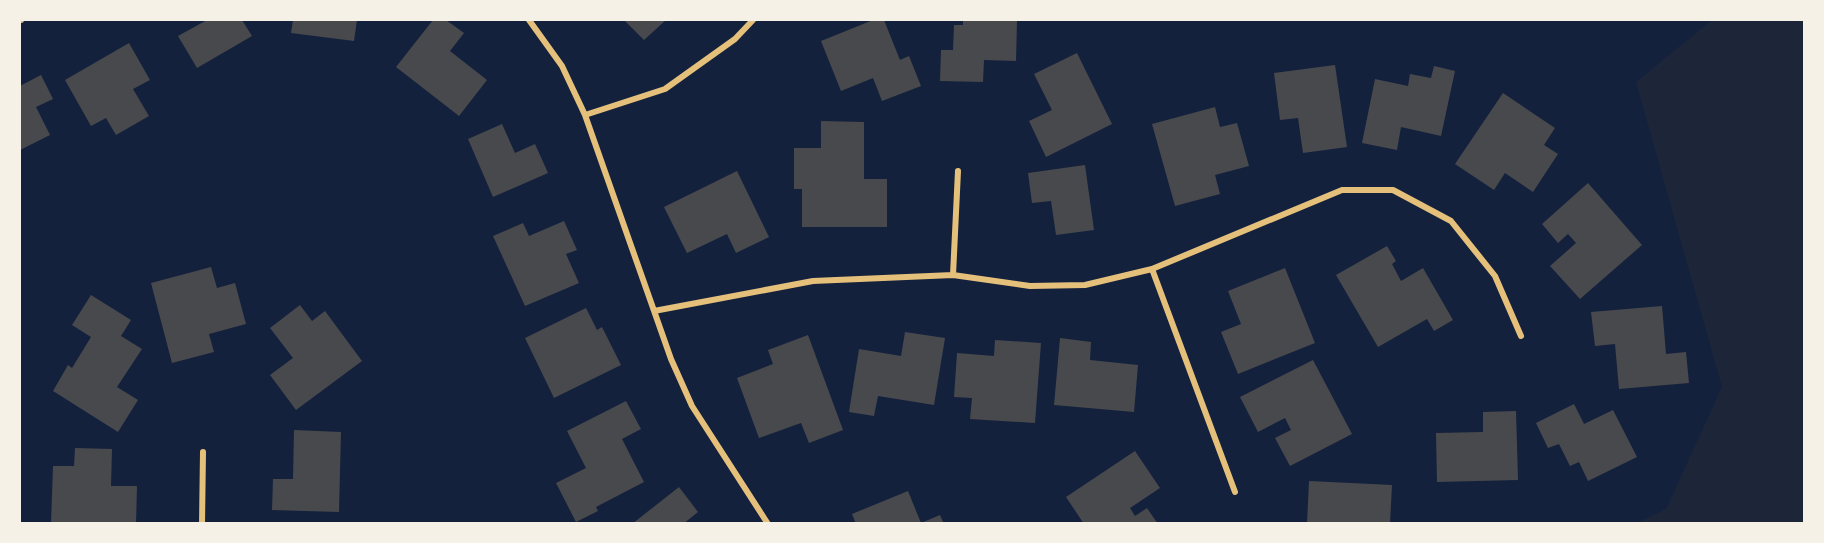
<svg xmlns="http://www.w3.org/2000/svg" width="1824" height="543" font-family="Jost,sans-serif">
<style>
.green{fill:#1d2539}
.building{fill:#48494c}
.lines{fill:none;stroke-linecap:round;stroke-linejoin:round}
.minor{stroke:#e5c07b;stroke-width:6}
</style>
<rect width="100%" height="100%" fill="#14213d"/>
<!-- green -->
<path class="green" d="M1712,20H1804V523H1637L1666,509L1722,387L1636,82Z"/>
<!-- building -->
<path class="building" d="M207,20H242L252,36L197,68L178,36Z
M293,20H357L354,41L291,33Z
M433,20H446L464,33L450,51L487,80L459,116L396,67Z
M624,20H666L644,40Z
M873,20H884L900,60L909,56L921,86L882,101L873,78L841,91L821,41Z
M963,20H1017L1016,61L984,60L983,82L940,81L941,50H953L954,25H963Z
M129,43L150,80L133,89L149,116L116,135L106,118L91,126L65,80Z
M1077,53L1112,124L1046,157L1029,121L1052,110L1034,74Z
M1335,65L1347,147L1303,153L1298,118L1280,120L1274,73Z
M1434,66L1455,71L1441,136L1401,127L1397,150L1362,143L1375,79L1408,86L1410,74L1431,78Z
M41,75L53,99L36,107L50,135L20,150V86Z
M1503,93L1555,128L1544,145L1558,154L1533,192L1505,173L1494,190L1455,164Z
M1215,107L1220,127L1237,123L1249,166L1215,175L1220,194L1175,206L1152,124Z
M821,121L864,122V179H887V227H802V189H794V148H821Z
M502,124L515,153L535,144L548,173L493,197L468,139Z
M1085,165L1094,230L1056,235L1051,201L1032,203L1028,173Z
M737,171L769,237L736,253L727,234L687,253L664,207Z
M1588,183L1642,245L1580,299L1550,266L1576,243L1568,234L1558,243L1542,224Z
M564,221L577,250L566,254L579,283L525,306L493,236L523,223L529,236Z
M1387,246L1396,261L1392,264L1401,281L1423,268L1453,320L1434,331L1427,319L1378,347L1336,275Z
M211,267L217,288L235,283L246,324L209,334L214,352L172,363L151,283Z
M1285,268L1315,343L1238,374L1221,332L1241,324L1228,291Z
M91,295L131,320L121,336L142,349L117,387L138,400L118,432L53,391L68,365L72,368L91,337L72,325Z
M300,305L312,321L325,311L362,361L296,410L270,375L293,358L270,328Z
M1662,306L1666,354L1686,352L1689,383L1619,389L1615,344L1595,346L1591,312Z
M586,308L597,330L602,327L621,365L554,398L525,338Z
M905,332L945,338L934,405L878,396L874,416L849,412L859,349L901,356Z
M808,335L843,430L809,443L801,423L759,438L737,378L773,364L768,350Z
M1060,338L1091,342L1090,360L1138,365L1134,412L1054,405Z
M995,340L1041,343L1035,423L970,419L972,398L954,397L957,353L994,356Z
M1313,360L1352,434L1290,466L1275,438L1291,430L1285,418L1258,432L1240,397Z
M626,401L641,429L622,439L644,482L596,507L598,511L576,522L556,483L586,468L567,431Z
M1574,404L1584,424L1613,410L1637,457L1588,481L1579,462L1570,466L1559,444L1548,448L1536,423Z
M1516,411L1518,480L1437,482L1436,433L1483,432V412Z
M294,430L341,432L339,512L272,510L273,479H293Z
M75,448L112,449L111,486H137L136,524H51L53,466H74Z
M1135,451L1160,488L1130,508L1135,516L1147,508L1158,524H1084L1066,497Z
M1309,481L1392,485L1390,524H1307Z
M679,487L698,512L683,524H632Z
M908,491L921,523L940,515L944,524H856L852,514Z"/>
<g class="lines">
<!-- minor -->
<path class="minor" d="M20,20H21
M529,20L562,66L585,115L671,359L692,406L768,524
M585,115L665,89L735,39L753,20
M1152,269L1235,492
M953,275L958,171
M654,311L813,281L953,275L1030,286L1085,285L1152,269L1342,190H1393L1451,221L1495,276L1521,336
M202,524L203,452"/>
</g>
<!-- border -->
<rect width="1824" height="543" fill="none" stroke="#f6f1e7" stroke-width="42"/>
</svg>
